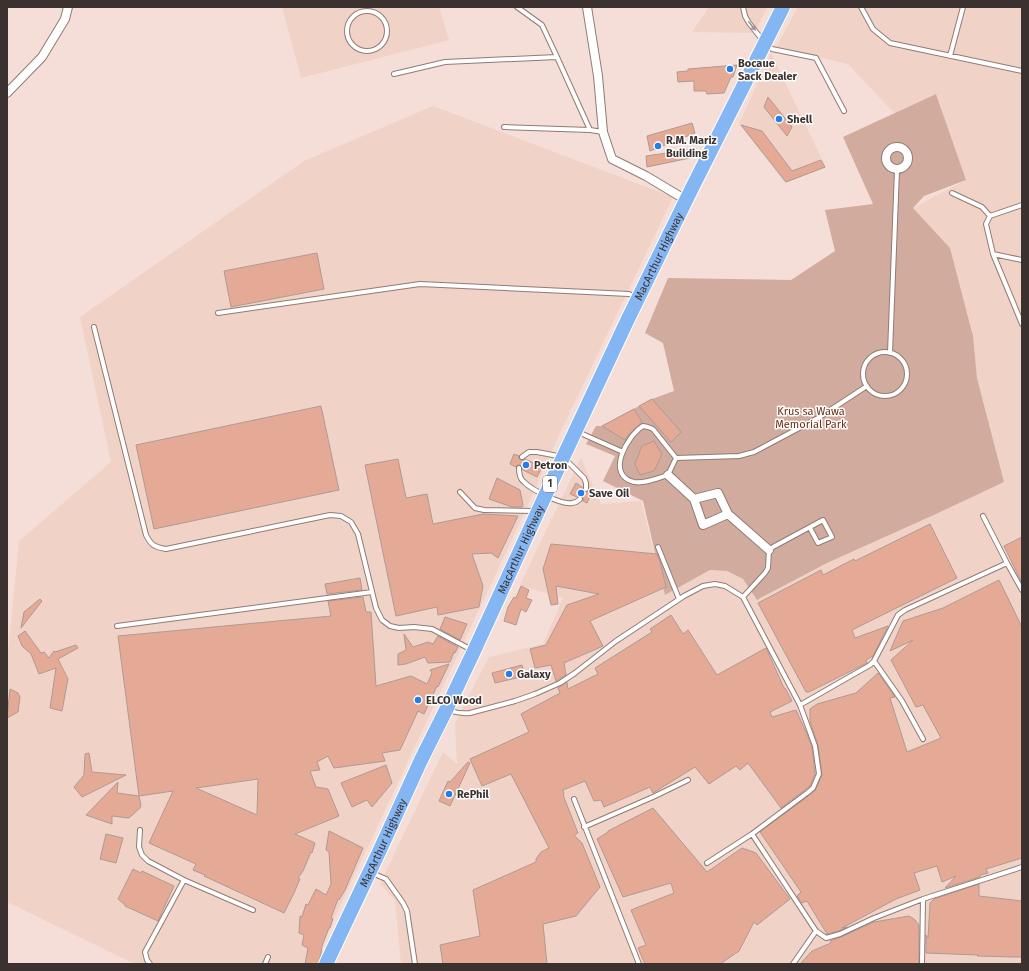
<svg xmlns="http://www.w3.org/2000/svg" width="1029" height="971" font-family="'Fira Sans',sans-serif">
<style>
.built{fill:#f0d2c7}
.green{fill:#d1ac9e}
.building{fill:#e5aa95;stroke:#af9a93;fill-rule:evenodd}
.lines{fill:none;stroke-linecap:round;stroke-linejoin:round}
.service-casing{stroke:#907b74;stroke-width:6}
.minor-casing{stroke:#907b74;stroke-width:10}
.trunk-casing{stroke:#fff;stroke-width:16}
.service{stroke:#fff;stroke-width:4}
.minor{stroke:#fff;stroke-width:8}
.trunk{stroke:#84b6f4;stroke-width:14}
.oneway{fill:#9d9897}
.poi-dot{fill:#247ee7;stroke:#fff;stroke-width:1.5}
.labels{text-anchor:middle;dominant-baseline:central;stroke-width:3;stroke-linejoin:round;paint-order:stroke}
.shield{fill:#fff;stroke:#76706d;stroke-width:1}
.shield-label{font-size:10px;font-weight:bold;fill:#3b322f}
.poi-label{font-size:11px;font-weight:bold;fill:#3b322f;stroke:#fff;text-anchor:start}
.street-label{font-size:11px;fill:#3b322f;stroke:#fff}
.park-label{font-size:11px;fill:#712b0f;stroke:#fff}
</style>
<rect width="100%" height="100%" fill="#f5ded7"/>
<!-- built -->
<path class="built" d="M282,7H439L449,40L301,78Z
M709,7H767L755,33L692,32Z
M798,7H1022V964H401L395,900L380,884L443,752L457,764L455,723L489,657L543,644L563,598L520,585L581,458L601,504L641,501L665,595L710,570L727,571L743,579L758,600L827,563L936,514L1004,482L977,378L973,336L950,248L913,208L966,180L936,94L894,113L848,64L776,47Z
M771,53L826,168L785,183L739,124Z
M433,106L673,197L559,435L528,505L313,964H135L7,902V660L19,541L111,462L80,317L304,161Z"/>
<!-- green -->
<path class="green" d="M936,94L966,180L924,196L913,208L950,248L973,336L977,378L1004,482L936,514L827,563L757,600L743,579L727,571L710,570L665,595L643,501L603,481L615,456L586,444L596,426H602L652,399L674,391L663,343L645,333L668,278L791,280L835,251L825,210L873,204L843,137Z"/>
<!-- building -->
<path class="building" d="M737,65L733,77H731L724,93L707,94L706,91H694V81L678,82L677,72L688,71V69Z
M768,97L792,127L787,136L764,107Z
M692,123L695,133L650,151L647,136Z
M741,125L762,131L792,171L821,160L825,167L786,182Z
M695,149V157L647,167L646,156Z
M317,253L324,289L231,307L224,271Z
M652,399L681,432L671,442L639,406Z
M321,406L339,490L154,529L136,445Z
M634,409L642,422L629,434L625,440L602,426Z
M654,441L662,454L654,471L640,475L635,464L642,446Z
M514,454L519,456V458L520,460H523L525,459L542,467L537,477L523,470L522,467L520,465H518L516,467L510,464Z
M398,459L406,498L427,494L433,524L483,514L518,516L498,558L491,553L472,554L483,586L479,607L438,615L437,607L396,616L365,465Z
M497,478L520,490L523,505L522,507H512L489,499Z
M576,483L582,487L583,490L585,492H587L589,490L592,492L587,503L583,501V498L581,496H579L577,497L570,494Z
M930,524L957,578L852,630L855,638L888,626L873,656L866,660L867,663L809,692H806L758,603L821,570L823,575L854,559L855,561Z
M1022,537V583L1004,546Z
M551,544L657,554L660,562L666,587L590,621L603,646L564,663L566,675L556,681L551,665L535,668L530,649L546,645L567,605L599,594L556,586L558,604L551,605L543,569Z
M360,578L362,590L327,594L325,584Z
M999,580L1022,627V858L986,869L988,873L980,875V877L945,888L956,876L942,882L937,866L914,873L920,890L896,899L842,928L847,927L839,931L827,934L807,901L802,903L797,896L801,892L760,832L815,791L822,775L818,745L810,721V709L817,704L856,693L878,673L895,697L890,698L907,752L941,738L923,705L916,707L891,660L913,640L890,651L903,621L943,608Z
M521,586L529,590L526,598L532,600L526,612L521,609L516,625L504,621L508,607L514,597L516,598Z
M363,597L366,612H371L376,686L411,676L427,684L432,673L430,670L449,664L438,687L437,686L424,714L418,711L400,750L382,753L385,761L334,768L328,756L317,762L320,770L310,771L316,787L328,789L339,816L295,834L315,843L312,853L311,852L303,871L298,878L300,879L294,893L284,913L204,876L205,875L193,870L196,864L149,843L173,791L139,796L141,805L140,808L129,818L112,816V824L86,815L118,782L117,793L139,796L118,636L331,616L328,601ZM258,779L257,815L196,788Z
M40,599L42,601L21,628L24,612Z
M671,615L683,634L688,630L717,675L766,648L784,688H785L792,701L770,712L772,717L796,710L806,732L812,747L815,774L810,786L781,808L748,763L740,770L736,766L709,784L695,767L653,793L650,787L604,807L601,800L594,801L585,781L563,790L564,794L563,795L578,833L574,835L582,843L600,887L576,916L543,924L547,964H443L440,945L480,936L473,890L536,862V859L541,852L549,848L511,774L482,786L470,759L529,732L521,714L560,693L558,688L567,682L568,689L598,674L595,668L652,632L650,629Z
M445,617L467,624L460,640L440,629Z
M25,631L41,653L44,652L49,658L54,651L55,652L76,645L78,648L58,659L68,679L62,711L50,708L56,668L39,674L31,654L22,646L18,636Z
M404,634L413,647L428,642L433,644L438,636L458,647L455,653L454,652L450,662L428,663L425,657L406,664L398,665V654L406,650Z
M522,665L525,676L495,683L492,673Z
M10,689L18,693L20,697L18,712L7,718Z
M89,753L92,772L126,775L82,797L74,787L84,775L85,754Z
M468,762L470,763L450,806L439,801L448,781L450,782Z
M386,765L392,783L372,807L367,800L352,807L341,783Z
M653,808L707,872L742,848L756,853L790,899L757,925L754,922L739,951L720,964H645L638,948L646,945L631,910L674,893L671,883L623,897L597,839L608,832V831Z
M329,831L363,848L345,890L339,900L338,899L331,918L333,919L330,928H329L322,946L321,954L318,964H305L308,948L302,945L304,935L299,933L300,916L302,917L306,904L308,905L316,889L326,895L331,884L329,852L326,850Z
M106,834L123,838L116,863L100,859Z
M133,869L141,873L142,871L174,886L158,921L125,906V905L118,899Z
M979,884V896L1022,901V957H1013L977,956L978,955L926,953V935L928,938L930,903L934,899Z
M909,916L914,919L919,925V964H800L812,951L831,943L830,941L841,937L874,922Z"/>
<g class="lines">
<defs>
<path id="service" d="M517,7L542,25L557,57
M743,7L745,16L749,23L764,42L772,49L816,58L844,111
M861,7L873,29L890,43L1022,71
M347 31a20 20 0 1 1 40 0a20 20 0 1 1-40 0Z
M950,56L963,7
M394,74L445,62L557,57L590,130L603,132
M504,127L590,130
M952,193L982,207L990,216
M1022,205L990,216L986,224L993,254L1022,324
M993,254L1022,260
M218,313L420,284L629,294L636,297
M94,327L146,535C151,545 154,547 166,549L330,515L341,516L351,522L358,534L376,608L382,620L390,626L399,628L414,627L432,629L472,650
M863 374a22 22 0 1 1 44 0a22 22 0 1 1-44 0Z
M890,353L897,170
M643,426L648,427L653,429L676,458L668,475C658,478 645,484 634,482C605,475 627,436 643,426Z
M578,432L623,452
M522,457L529,452H537L563,457L584,478L586,483V489
M676,458L739,456L754,452L818,418L867,386
M519,468C519,473 520,479 524,482C532,490 561,505 572,503C575,503 578,501 580,499
M460,492L475,508L484,510L534,511
M658,547L679,599
M1007,563L1022,590
M743,597L765,573L768,568L769,550L773,547L823,520L832,537L818,543L810,528
M117,626L372,592
M874,661L902,701L923,739
M800,705L870,665L874,661L898,615L905,610L1007,563L983,516
M448,710C456,713 461,714 470,713L515,701L535,694L560,683L575,673L616,641L684,596L703,586L715,584L725,586L743,597L800,705L815,746L819,774L813,788L807,793L752,834L707,863
M574,799L639,964
M584,827L653,797L688,780
M140,830L139,847L142,855L148,861L184,880
M752,834L816,931L826,938L840,934L874,918L923,899
M372,873L386,879L403,903L407,911L415,964
M150,964L147,960L145,952L184,880L253,910
M265,964L268,957
M793,964L816,931
M922,964L923,899L1022,867"/>
<path id="minor" d="M587,7L598,76L603,132L612,159L646,176L686,200
M7,93L42,57L65,19L68,7
M886 158a11 11 0 1 1 22 0a11 11 0 1 1-22 0Z
M668,475L694,499L703,525L728,514
M694,499L718,493L728,514L769,550"/>
<g id="trunk">
<path id="s1" d="M326,964L379,852L421,760L446,710L474,651L545,496L627,321L691,190L783,7"/>
</g>
</defs>
<!-- service casing -->
<use href="#service" class="service-casing"/>
<!-- minor casing -->
<use href="#minor" class="minor-casing"/>
<!-- trunk casing -->
<use href="#trunk" class="trunk-casing"/>
<!-- service -->
<use href="#service" class="service"/>
<!-- minor -->
<use href="#minor" class="minor"/>
<!-- trunk -->
<use href="#trunk" class="trunk"/>
</g>
<!-- one-way arrows -->
<defs><path id="oneway-solid" d="M-6-.8H1V-3.2L6.5 0L1 3.2V.8H-6Z"/></defs>
<use class="oneway" href="#oneway-solid" transform="translate(752 26) rotate(52)"/>
<!-- markers -->
<g class="poi-dot">
<circle cx="730" cy="69" r="4"/>
<circle cx="779" cy="119" r="4"/>
<circle cx="658" cy="146" r="4"/>
<circle cx="526" cy="465" r="4"/>
<circle cx="581" cy="493" r="4"/>
<circle cx="509" cy="674" r="4"/>
<circle cx="418" cy="700" r="4"/>
<circle cx="449" cy="794" r="4"/>
</g>
<g class="labels">
<!-- shield labels -->
<rect class="shield" x="543" y="476" width="14" height="16" rx="3"/>
<g class="shield-label">
<text x="550" y="484">1</text>
</g>
<!-- poi labels -->
<g class="poi-label">
<text x="738" y="63">Bocaue<tspan x="738" dy="13">Sack Dealer</tspan></text>
<text x="787" y="119">Shell</text>
<text x="666" y="140">R.M. Mariz<tspan x="666" dy="13">Building</tspan></text>
<text x="534" y="465">Petron</text>
<text x="589" y="493">Save Oil</text>
<text x="517" y="674">Galaxy</text>
<text x="426" y="700">ELCO Wood</text>
<text x="457" y="794">RePhil</text>
</g>
<!-- street labels -->
<g class="street-label">
<text stroke="none"><textPath href="#s1" startOffset="782">MacArthur Highway</textPath></text>
<text stroke="none"><textPath href="#s1" startOffset="458">MacArthur Highway</textPath></text>
<text stroke="none"><textPath href="#s1" startOffset="134">MacArthur Highway</textPath></text>
</g>
<!-- park labels -->
<g class="park-label">
<text x="811" y="411">Krus sa Wawa<tspan x="811" dy="13">Memorial Park</tspan></text>
</g>
</g>
<!-- border -->
<rect width="1029" height="971" fill="none" stroke="#3b322f" stroke-width="16"/>
</svg>
